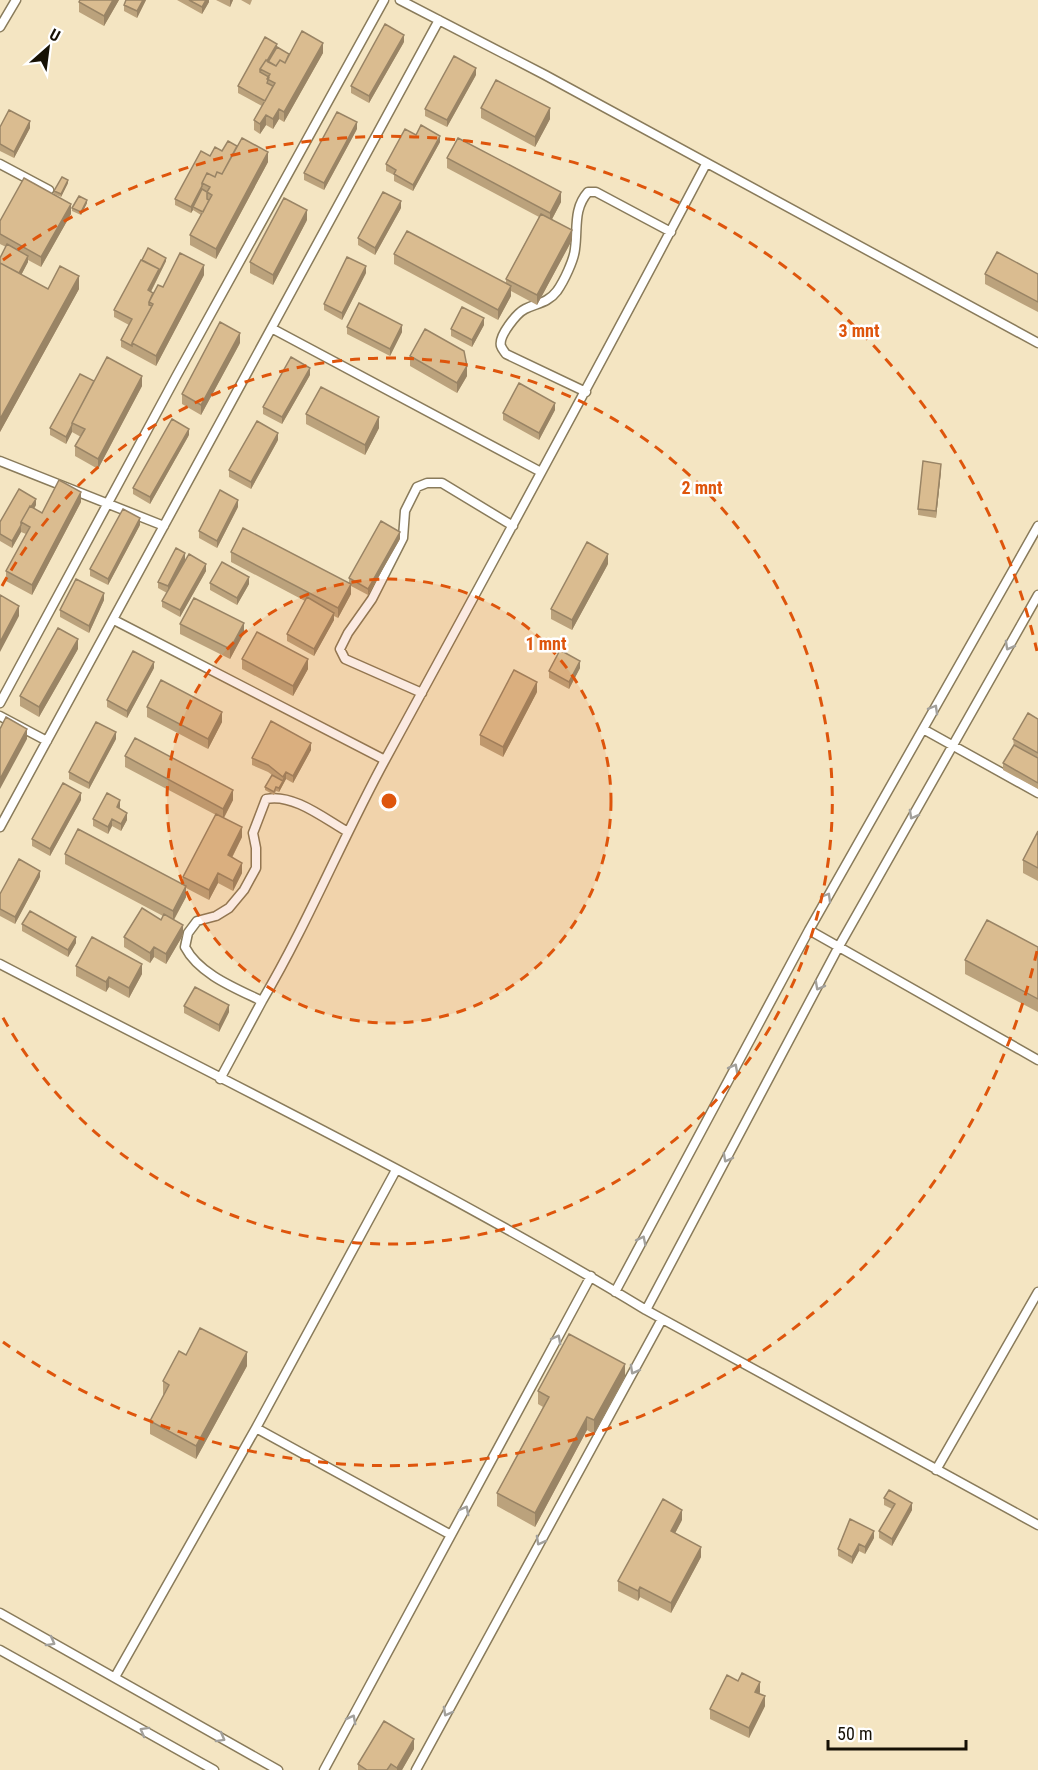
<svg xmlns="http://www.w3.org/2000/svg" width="1038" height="1770" font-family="'Roboto Condensed',sans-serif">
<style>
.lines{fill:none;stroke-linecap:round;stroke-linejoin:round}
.service-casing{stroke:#897b5b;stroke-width:11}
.service{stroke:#fff;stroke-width:8}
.wall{fill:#bba27c}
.shaded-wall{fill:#998465}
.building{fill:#dabc90;stroke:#998465;stroke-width:1.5}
.oneway{stroke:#a2a09b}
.ring{fill:none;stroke:#de550c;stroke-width:3;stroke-dasharray:10 8}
.centre{fill:#de550c;stroke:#fff;stroke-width:3}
.ring-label{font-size:18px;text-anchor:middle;font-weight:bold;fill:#de550c;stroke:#fff;stroke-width:5;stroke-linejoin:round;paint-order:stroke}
</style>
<rect width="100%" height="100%" fill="#f4e5c2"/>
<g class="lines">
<defs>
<path id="service" d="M400,0L545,75L1038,343
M0,27L16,0
M0,164L49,190
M273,329L541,472
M586,392L506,354C504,351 502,349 501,346C498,336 517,313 525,309C537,303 548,303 557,291C564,281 574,260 575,249C578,228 573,209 588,192H596L671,232
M0,461L164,526
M114,620L385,760
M422,693L345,659L340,649L348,633L372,599L403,538L405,511L417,487L427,483H442L513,526
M0,703L177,375L384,0
M0,716L47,741
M923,729L1038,793
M0,827L439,20
M348,832C325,819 293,793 266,799L253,833L256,848V868L244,890L229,908L216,916L197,921L188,933L185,947C199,974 235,988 262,1001C308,923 342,839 385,760C493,562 601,363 706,164
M809,930L1038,1060
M0,964C216,1077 437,1183 646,1310L1038,1525
M220,1079L262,1001
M615,1292L809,930L1038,526
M646,1310L838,948L1038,595
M256,1428L451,1535
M936,1470L1038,1292
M0,1613L278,1770
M0,1650L214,1770
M115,1677L256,1428L396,1170
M324,1770L591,1276
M416,1770L662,1319"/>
</defs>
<!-- service casing -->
<use href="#service" class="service-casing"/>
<!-- service -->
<use href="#service" class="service"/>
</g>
<!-- wall -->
<path class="wall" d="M119,0L104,26L79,12V2Z
M126,0H146L137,18L124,11V5Z
M177,0H209V2L202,14Z
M216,0H233L230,7Z
M241,0H252L250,5Z
M404,42L369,103L351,93V86Z
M277,47L289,54L323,53L284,122L279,119L273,129L266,125L260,134L254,130V120L262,106L238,93V86Z
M476,75L447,127L425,116V109Z
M481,108L550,119L535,147L481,118Z
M0,127L30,128L14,158L0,151Z
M357,129L324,190L304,180V173Z
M416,135L440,142L413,191L394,181V175L386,171V164Z
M222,151L268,162L216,259L190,245V235L201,215L193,210L191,213L175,205V199L210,156Z
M447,158L561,202L552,219L572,240L537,305L511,291V296L498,320L394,264V254L506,284V279L539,217L447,168Z
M68,183L61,197L54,194V191Z
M87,203L81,215L72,211V208Z
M401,208L375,255L358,245V238Z
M71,214L41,267L28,260V262L21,275L48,289H79L0,432L6,247L0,244V221Z
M307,220L273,285L250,273V262Z
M142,260L166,261L151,292L153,293L163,287L204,275L156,366L121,347V340L129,325L114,317V310Z
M366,273L342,320L324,310V304Z
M985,274H1038V312L985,284Z
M484,325L472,347L451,336V329Z
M347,327L402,332L390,356L347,334Z
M240,343L201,415L182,404V394Z
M410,356L467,376L457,393L410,366Z
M310,375L282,424L263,414V407Z
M94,381L142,386L98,469L75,456V446L81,437L72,432L66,444L50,435V428Z
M555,410L539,440L503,420V413Z
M306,414L379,428L365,455L306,424Z
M189,435L150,504L133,494V488Z
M278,440L251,489L229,477V470Z
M941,471L936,518L918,515V509Z
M81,502L32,595L6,581V571L26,534L21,532L12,548L0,541V522L36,505L34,509L42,513Z
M238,507L217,548L199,538V531Z
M140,525L108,585L90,576V569Z
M400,539L368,595L351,586V594L338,618L334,616V620L314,656L287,641V634L305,601L231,562V552L349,584V578Z
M185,560L206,571L180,617L162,607V601L167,593L158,588V582Z
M608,564L572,630L551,619V609Z
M210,583L249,584L237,605L210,590Z
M104,600L89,633L60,617V610Z
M180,624L244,633L230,659L180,634Z
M78,649L39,717L20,706V696Z
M242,659L308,669L293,696L242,669Z
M154,668L127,718L107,707V700Z
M580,668L569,689L549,678V671Z
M537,692L503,757L480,745V735Z
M147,707L222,722L208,749L147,717Z
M1038,719V789L1003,770V763L1014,746L1013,739Z
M116,739L89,789L69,779V772Z
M311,750L293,783L286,779L279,792L276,791L274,795L265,790V787L272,775L268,772L252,765V758Z
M125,756L233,800L224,818L242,837L232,858L242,873L233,891L218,883L209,900L186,888V897L174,920L183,935L166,964L154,957L150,963L124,947V937L161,920L163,916L65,864V854L183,885V877L216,815L125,767Z
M81,800L50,856L32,846V839Z
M120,807L119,809L127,820L121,831L112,826L108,834L93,826V819Z
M1038,831V881L1023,873V860Z
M40,877L15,924L0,916V894Z
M22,924L76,943L68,957L22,931Z
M1038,947V1012L965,974V960Z
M76,966L142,974L129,998L109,987L106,992L76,976Z
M184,1006L229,1012L219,1032L184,1013Z
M247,1366L196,1459L150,1434V1421L164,1395L163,1394V1381Z
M625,1377L594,1434L587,1430L535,1527L497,1506V1493L543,1407L538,1404V1391Z
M884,1498L912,1510L892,1546L879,1538V1531L892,1509L884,1505Z
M682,1520L675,1533L701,1557L671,1613L640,1597L638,1601L618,1591V1581Z
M874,1538L865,1554L859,1551L852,1564L838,1556V1549Z
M760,1692L759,1694L765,1706L749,1738L710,1719V1709Z
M414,1749L402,1770H358V1764Z"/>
<!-- shaded-wall -->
<path class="shaded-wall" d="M113,0H119L104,26V16Z
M143,0H146L137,18V11Z
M206,0H209V2L202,14V7Z
M230,0H233L230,7Z
M404,35V42L369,103V96Z
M323,43V53L284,122V112Z
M277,44V51L262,70Z
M476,68V75L447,127V120Z
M550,108V119L535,147V137Z
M279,109V119L273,129V119Z
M266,115V125L260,134V124Z
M30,121V128L14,158V152Z
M357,122V129L324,190V183Z
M440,136V142L413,191V185Z
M268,152V162L216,259V249Z
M68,180V183L61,197V194Z
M202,186V193L193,207V210L191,213V207Z
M561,192V202L550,223V213Z
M87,200V203L81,215V212Z
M401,201V208L375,255V248Z
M71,204V214L41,267V257Z
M307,210V220L273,285V275Z
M572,230V240L537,305V295Z
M28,256V262L16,285V278Z
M166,258V261L148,297V290L159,269Z
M204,265V275L156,366V356Z
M366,266V273L342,320V313Z
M79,276V289L0,432V419Z
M511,286V296L498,320V310Z
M484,318V325L472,347V340Z
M402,325V332L390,356V349Z
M240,333V343L201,415V405Z
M467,366V376L457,393V383Z
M310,368V375L282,424V417Z
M142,376V386L98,469V459Z
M555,403V410L539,440V433Z
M379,417V428L365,455V445Z
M72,425V432L66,444V437Z
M189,429V435L150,504V497Z
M278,433V440L251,489V482Z
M941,464V471L936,518V511Z
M81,492V502L32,595V585Z
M36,499V505L25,524L22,523Z
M238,500V507L217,548V541Z
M140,518V525L108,585V579Z
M21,525V532L12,548V541Z
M400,532V539L368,595V589Z
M185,553V560L168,593V586Z
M608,554V564L572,630V620Z
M206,564V571L180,617V610Z
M249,577V584L237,605V598Z
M351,584V594L338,618V608Z
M104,593V600L89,633V626Z
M19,606V616L0,652V642Z
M334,613V620L314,656V649Z
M244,623V633L230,659V649Z
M78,639V649L39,717V707Z
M308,659V669L293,696V686Z
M580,661V668L569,689V682Z
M154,662V668L127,718V711Z
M537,682V692L503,757V747Z
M222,712V722L208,749V739Z
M27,729V739L0,789V779Z
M116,732V739L89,789V783Z
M311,743V750L293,783V776Z
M286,772V779L279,792V788Z
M233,790V800L223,819V809Z
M81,793V800L50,856V849Z
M120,800V807L117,814V807Z
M127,813V820L121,831V824Z
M112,819V826L108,834V827Z
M242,827V837L228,865V855Z
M242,863V873L233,891V881Z
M40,871V877L15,924V917Z
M218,873V883L209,900V890Z
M186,886V897L173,921V911Z
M183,925V935L166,964V954Z
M76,937V943L68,957V950Z
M154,947V957L150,963V953Z
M142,964V974L129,998V988Z
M109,977V987L106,992V982Z
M229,1005V1012L219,1032V1025Z
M247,1352V1366L196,1459V1446Z
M625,1364V1377L594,1434V1420Z
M587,1417V1430L535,1527V1513Z
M912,1503V1510L892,1546V1539Z
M682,1510V1520L671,1541V1531Z
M874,1531V1538L865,1554V1547Z
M859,1544V1551L852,1564V1557Z
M701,1547V1557L671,1613V1603Z
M640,1587V1597L638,1601V1591Z
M760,1682V1692L755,1702V1692Z
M765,1696V1706L749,1738V1728Z
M414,1739V1749L402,1770H397V1768Z"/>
<!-- building -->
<path class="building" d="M80,0H113L104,16L79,2Z
M126,0H143L137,11L124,5Z
M189,0H206L202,7Z
M385,24L404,35L369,96L351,86Z
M302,31L323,43L284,112L279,109L273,119L266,115L260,124L254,120L275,83L267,79L270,74L260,69L266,60L276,66L280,60L285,63Z
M265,37L277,44L267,61L266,60L260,69V72L269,77L267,83L273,86L265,101L238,86Z
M277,47L289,54L285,63L280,60L276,66L268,62Z
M454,56L476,68L447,120L425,109Z
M496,80L550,108L535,137L481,108Z
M9,110L30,121L14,152L0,144V127Z
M337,112L357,122L324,183L304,173Z
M421,125L440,136L413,185L394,174L396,170L386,164L405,129L416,135Z
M242,138L268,152L216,249L190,235L212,195L207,192L210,187L202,183L207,173L215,177L217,172L222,174Z
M458,138L561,192L550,213L447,158Z
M228,141L237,146L222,174L217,172L215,177L207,173L202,183V186L191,207L175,199L201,151L210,156L215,147L222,151Z
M62,177L68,180L61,194L54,191Z
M24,178L71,204L41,257L0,234V221Z
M202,189L207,192V199L209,200L203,212L193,207Z
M383,192L401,201L375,248L358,238Z
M79,196L87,200L81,212L72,208Z
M284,198L307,210L273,275L250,262Z
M541,214L572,230L537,295L506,279Z
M407,231L511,286L498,310L394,254Z
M7,244L28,256L19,273L0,263V258Z
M148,248L166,258L159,272V269L142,260Z
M997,252L1038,274V302L985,274Z
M180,253L204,265L156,356L132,343L153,304L149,302L158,285L163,287Z
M347,257L366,266L342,313L324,304Z
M141,260L159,269L148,290L153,293L149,302V305L152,306L132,343V346L121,340L132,319L114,310Z
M0,263L48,289L60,266L79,276L0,419Z
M359,303L402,325L390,349L347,327Z
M462,307L484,318L472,340L451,329Z
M220,322L240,333L201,405L182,394Z
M425,329L464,351L467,366L457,383L410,356Z
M107,357L142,376L98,459L75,446L85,429L72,423Z
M291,357L310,368L282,417L263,407Z
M80,374L94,381L72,423V425L66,437L50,428Z
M519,383L555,403L539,433L503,413Z
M321,387L379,417L365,445L306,414Z
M172,419L189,429L150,497L133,488Z
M257,421L278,433L251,482L229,470Z
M923,461L941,464L936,511L918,509Z
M59,480L81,492L32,585L6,571L30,527L21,522L30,506L42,513Z
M19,489L36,499L31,507L30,506L21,522V525L12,541L0,534V522Z
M220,490L238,500L217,541L199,531Z
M123,509L140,518L108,579L90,569Z
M381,521L400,532L368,589L349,578Z
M243,528L351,584L338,608L231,552Z
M587,542L608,554L572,620L551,609Z
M176,548L185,553L168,586L158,582Z
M189,554L206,564L180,610L162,601Z
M222,562L249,577L237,598L210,583Z
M76,579L104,593L89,626L60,610Z
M0,595L19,606L0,642Z
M307,597L334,613L314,649L287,634Z
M194,598L244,623L230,649L180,624Z
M58,628L78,639L39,707L20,696Z
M257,632L308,659L293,686L242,659Z
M560,650L580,661L569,682L549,671Z
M133,651L154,662L127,711L107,700Z
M514,670L537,682L503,747L480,735Z
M161,680L222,712L208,739L147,707Z
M1028,713L1038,719V753L1013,739Z
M6,717L27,729L0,779V729Z
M271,721L311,743L293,776L286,772L283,777L268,765L252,758Z
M96,722L116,732L89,783L69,772Z
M135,738L233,790L223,809L125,756Z
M1014,745L1038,758V783L1003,763Z
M272,775L283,781L279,788L276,787L274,792L265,787Z
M63,783L81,793L50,849L32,839Z
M107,793L120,800L117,807L127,813L121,824L112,819L108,827L93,819Z
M216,814L242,827L228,855L242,863L233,881L218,873L209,890L183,877Z
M78,829L186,886L173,911L65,854Z
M1038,831V868L1023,860Z
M19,859L40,871L15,917L0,909V894Z
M142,908L161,920L164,914L183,925L166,954L154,947L150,953L124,937Z
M30,911L76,937L68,950L22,924Z
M987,920L1038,947V999L965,960Z
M92,937L142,964L129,988L109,977L106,982L76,966Z
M195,987L229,1005L219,1025L184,1006Z
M200,1328L247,1352L196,1446L150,1421L169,1385L163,1381L179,1351L186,1355Z
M569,1334L625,1364L594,1420L587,1417L535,1513L497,1493L549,1397L538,1391Z
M889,1490L912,1503L892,1539L879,1531L895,1504L884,1498Z
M663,1499L682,1510L671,1531L701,1547L671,1603L640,1587L638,1591L618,1581Z
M850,1519L874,1531L865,1547L859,1544L852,1557L838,1549Z
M742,1673L760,1682L755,1692L765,1696L749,1728L710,1709L727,1675L738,1681Z
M384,1721L414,1739L397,1768L391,1764L387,1770H367L358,1764Z"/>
<!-- one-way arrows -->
<defs><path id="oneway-chevron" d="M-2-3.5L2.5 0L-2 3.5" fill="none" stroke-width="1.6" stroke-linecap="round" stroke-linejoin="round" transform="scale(1.5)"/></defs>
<g class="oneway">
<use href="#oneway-chevron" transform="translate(1009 646) rotate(119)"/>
<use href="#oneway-chevron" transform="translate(934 709) rotate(-60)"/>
<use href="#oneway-chevron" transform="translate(913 815) rotate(119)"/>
<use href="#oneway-chevron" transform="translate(827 897) rotate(-60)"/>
<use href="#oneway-chevron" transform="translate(819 986) rotate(118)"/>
<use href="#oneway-chevron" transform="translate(734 1068) rotate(-62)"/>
<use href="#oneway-chevron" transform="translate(727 1158) rotate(118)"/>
<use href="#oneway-chevron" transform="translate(642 1240) rotate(-63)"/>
<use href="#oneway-chevron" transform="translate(557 1339) rotate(-62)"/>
<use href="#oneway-chevron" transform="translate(634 1370) rotate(119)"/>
<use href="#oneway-chevron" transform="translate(465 1510) rotate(-62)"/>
<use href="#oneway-chevron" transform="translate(540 1541) rotate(119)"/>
<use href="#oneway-chevron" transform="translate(51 1642) rotate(29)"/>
<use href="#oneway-chevron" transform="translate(447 1712) rotate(119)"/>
<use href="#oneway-chevron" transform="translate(352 1719) rotate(-62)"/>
<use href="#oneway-chevron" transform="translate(144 1731) rotate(-151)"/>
<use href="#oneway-chevron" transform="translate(221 1738) rotate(29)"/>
</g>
<!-- distance rings -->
<circle cx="389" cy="801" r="222" fill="#de550c" fill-opacity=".12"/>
<g class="ring">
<circle cx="389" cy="801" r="222"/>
<path d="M2 586A443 443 0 1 1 2 1016"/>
<path d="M1037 951A665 665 0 0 1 3 1342M3 260A665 665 0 0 1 1037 651"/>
</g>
<circle cx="389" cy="801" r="9" class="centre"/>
<g class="ring-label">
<text x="859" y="337">3 mnt</text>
<text x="702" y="494">2 mnt</text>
<text x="546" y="650">1 mnt</text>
</g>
<!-- north arrow -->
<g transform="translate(48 48) rotate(28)" stroke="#ffffff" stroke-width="4.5" paint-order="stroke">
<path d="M0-4.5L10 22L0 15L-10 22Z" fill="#161105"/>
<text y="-9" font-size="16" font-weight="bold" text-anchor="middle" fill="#161105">U</text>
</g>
<!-- scale -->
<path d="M828 1740v9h138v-9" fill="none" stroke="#161105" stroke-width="3"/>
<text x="837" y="1740" font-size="18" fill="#161105" stroke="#ffffff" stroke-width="4.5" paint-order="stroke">50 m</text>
</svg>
